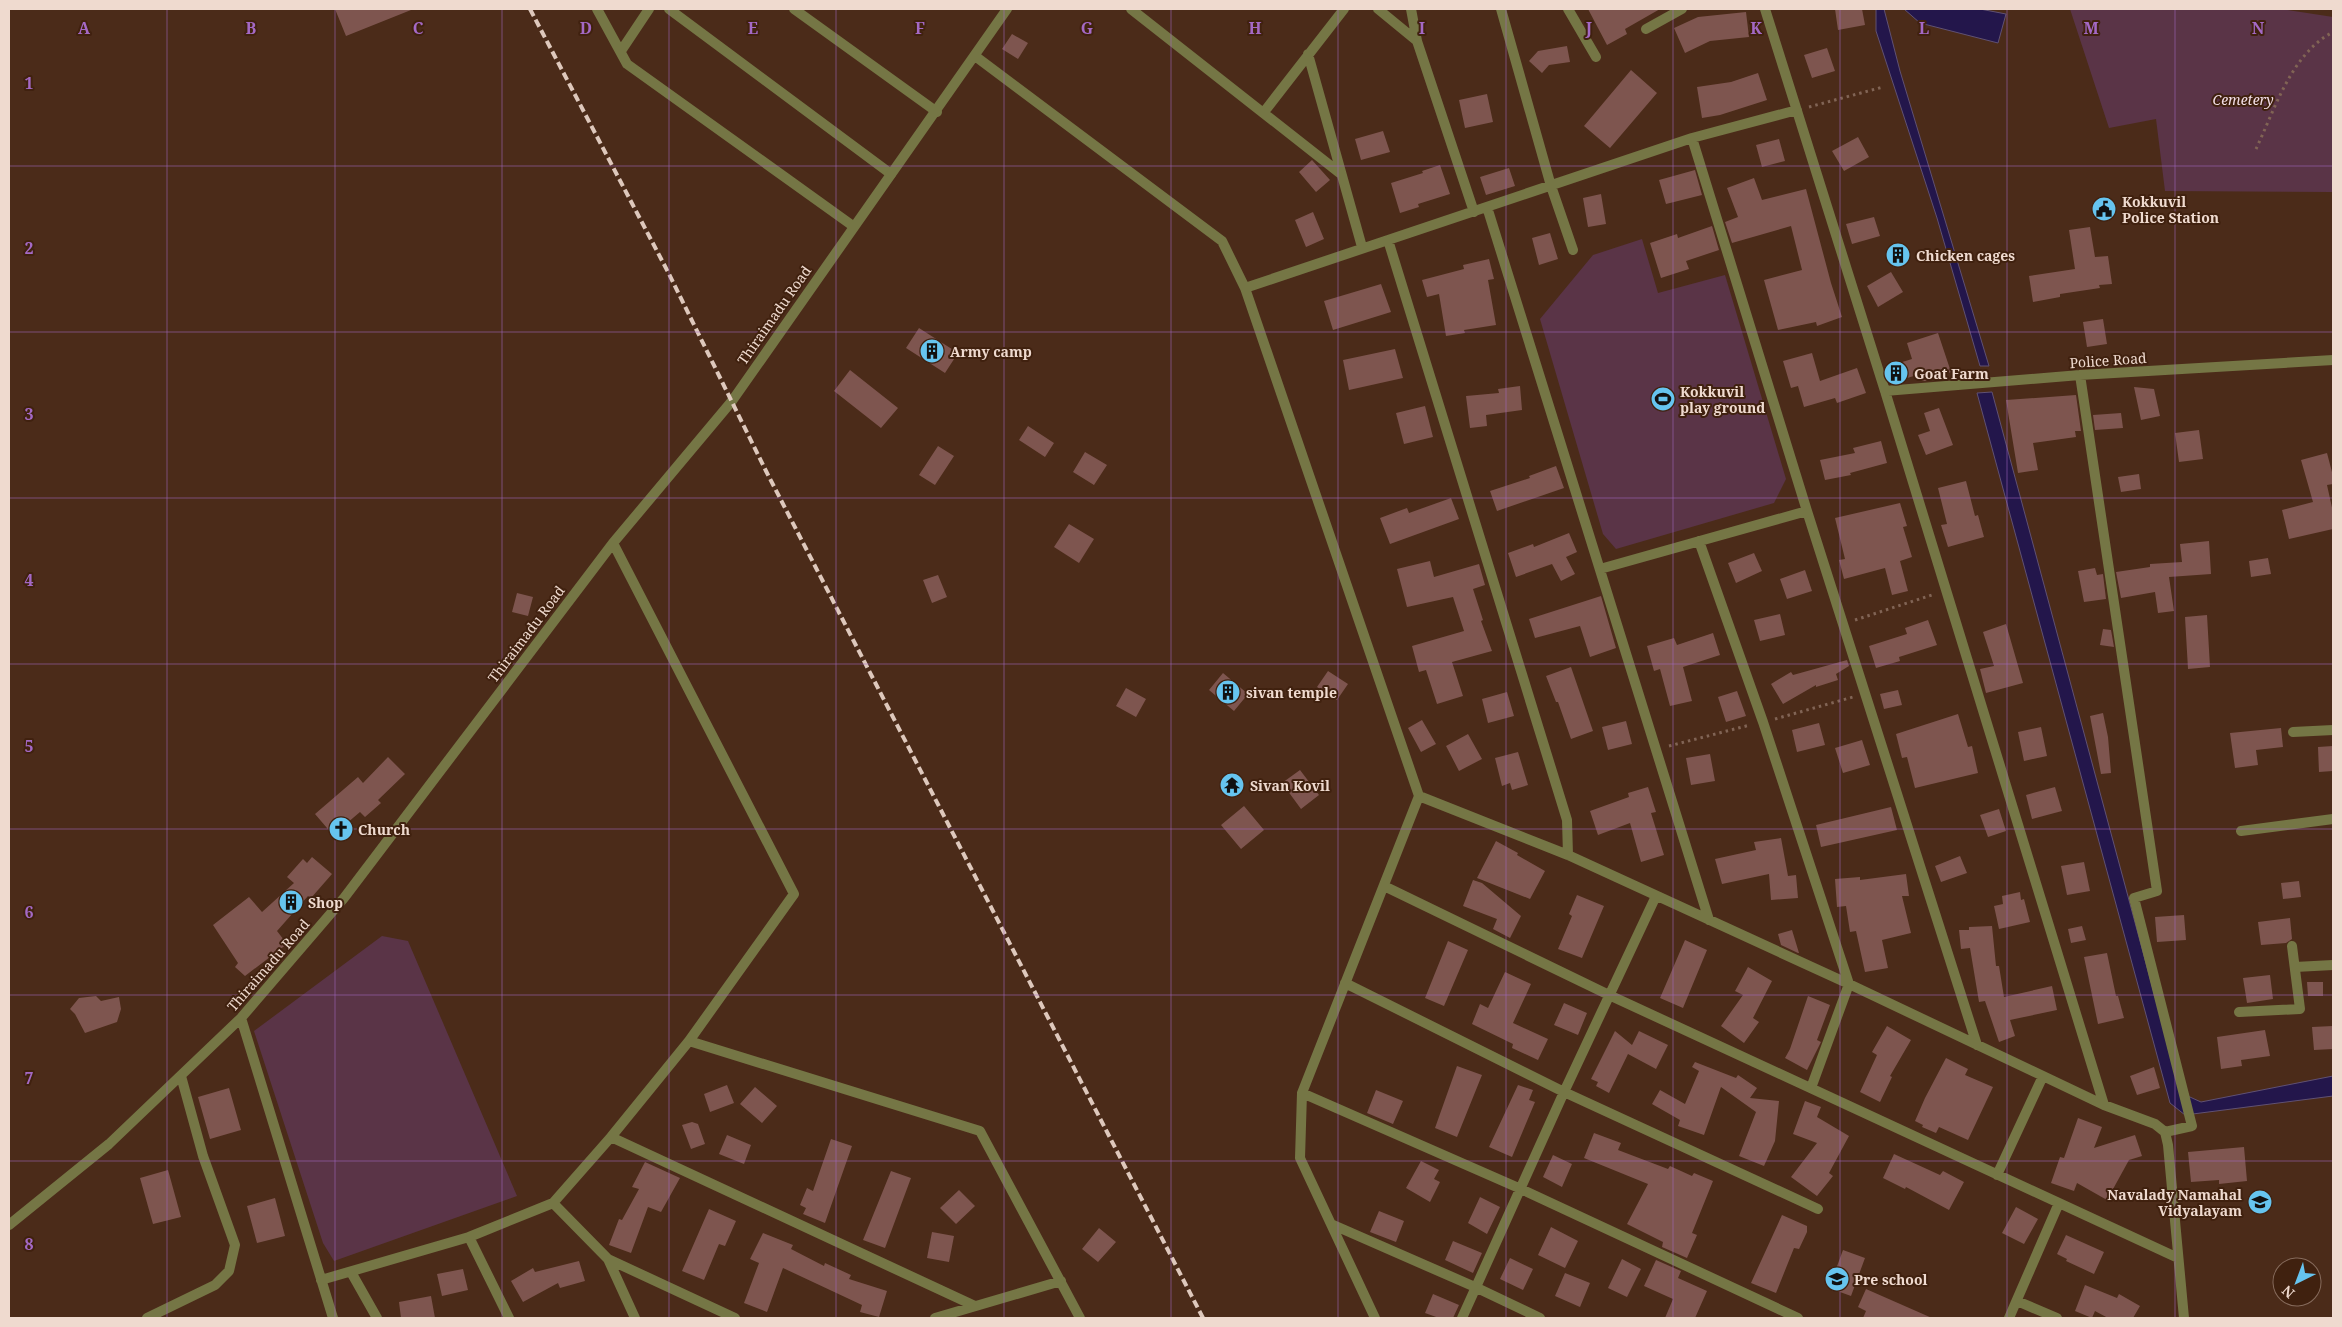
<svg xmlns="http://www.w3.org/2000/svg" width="2342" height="1327" font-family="'Noto Serif',serif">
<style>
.green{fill:#5a3447}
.water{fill:#23164b;stroke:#605173}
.building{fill:#7e554f}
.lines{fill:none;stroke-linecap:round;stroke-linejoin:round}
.path{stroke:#816455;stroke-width:3;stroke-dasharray:2.5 4;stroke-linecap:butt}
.service{stroke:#757645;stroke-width:10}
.minor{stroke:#757645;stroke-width:10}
.rail{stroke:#dec8bc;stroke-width:4;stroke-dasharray:8 4;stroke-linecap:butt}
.grid{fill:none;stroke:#a469c5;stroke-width:1;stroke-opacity:0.55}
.labels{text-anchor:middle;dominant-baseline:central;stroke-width:4;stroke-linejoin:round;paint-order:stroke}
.park-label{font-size:14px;font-style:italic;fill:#f2dee7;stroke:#40210f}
.poi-label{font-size:14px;font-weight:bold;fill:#efdacf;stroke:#40210f;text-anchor:start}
.street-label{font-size:14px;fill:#efdacf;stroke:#40210f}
.grid-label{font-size:16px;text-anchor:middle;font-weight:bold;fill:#a469c5;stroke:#40210f;stroke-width:4;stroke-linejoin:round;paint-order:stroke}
</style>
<rect width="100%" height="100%" fill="#4b2b19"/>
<!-- green -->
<path class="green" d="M2070,9H2282L2333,17V192L2165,191L2156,119L2109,128Z
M1642,239L1658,293L1725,275L1786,479L1774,503L1616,549L1603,534L1540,319L1593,255Z
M382,936L408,941L517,1196L334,1261L323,1243L254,1031Z"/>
<!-- water -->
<path class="water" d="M1876,9H1884L1900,71L1989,366H1980L1937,218L1876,31Z
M1904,9H1980L2006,14L1998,43L1920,23Z
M1992,392L2181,1093L2201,1102L2333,1076V1096L2185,1115L2170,1103L1977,393Z"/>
<!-- building -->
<path class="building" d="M335,9H411V10L346,36Z
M1588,9H1660L1625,29L1627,34L1607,45Z
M1835,9H1862L1865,25L1838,30Z
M1746,12L1749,37L1710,41L1685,53L1674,28L1698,17Z
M1012,34L1028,43L1018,59L1002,49Z
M1567,46L1570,62L1549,65L1542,73L1529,61L1538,51Z
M1827,48L1835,71L1812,78L1804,55Z
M1631,70L1657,93L1610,148L1584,126Z
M1758,73L1767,100L1720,115L1702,118L1697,87L1731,82Z
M1487,94L1493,122L1465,128L1459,100Z
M1383,131L1390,152L1361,160L1355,139Z
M1858,137L1869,157L1844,171L1832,151Z
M1779,139L1785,161L1762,167L1756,145Z
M1312,160L1330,180L1316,192L1299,172Z
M1440,165L1450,194L1418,204L1419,207L1400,213L1391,183L1423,173L1422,171Z
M1509,168L1515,186L1486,195L1480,177Z
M1695,170L1702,195L1666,204L1659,180Z
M1754,178L1762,200L1806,189L1831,283L1842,317L1817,326L1816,322L1778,330L1764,280L1802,270L1791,226L1732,243L1725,222L1738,217L1727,188Z
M1601,194L1606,224L1588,227L1583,198Z
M1313,212L1324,239L1306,247L1295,220Z
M1874,217L1880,236L1852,244L1846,224Z
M1712,226L1719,250L1686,261L1689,269L1661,278L1650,243L1677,234L1678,238Z
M2090,227L2095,257L2108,256L2112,284L2099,285L2100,288L2060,294V297L2033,302L2029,276L2075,269L2069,230Z
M1550,233L1558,259L1539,265L1532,238Z
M1489,259L1494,279L1488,280L1496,325L1464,330L1465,333L1446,336L1439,294L1427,297L1422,280L1464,269L1463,265Z
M1891,272L1903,292L1878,307L1867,286Z
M1381,284L1391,312L1333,330L1324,301Z
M2103,319L2107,344L2087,347L2083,322Z
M919,328L958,353L945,373L906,348Z
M1938,333L1951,372L1925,381H1919L1917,375L1894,382L1889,366L1912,359L1907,343Z
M1395,349L1403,378L1349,390L1343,360Z
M1812,353L1820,381L1857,368L1866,393L1837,403L1835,398L1804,407L1798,386L1791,388L1783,361Z
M850,370L898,408L881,428L834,391Z
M1520,386L1522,410L1486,415L1487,426L1470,428L1466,396L1499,393L1498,389Z
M2134,387L2154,389L2160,416L2141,420Z
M2076,395L2081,431H2075L2076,437L2033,443L2038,470L2018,473L2006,400Z
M1425,406L1433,437L1404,444L1396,413Z
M1939,408L1953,445L1926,455L1918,435L1930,431L1924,413Z
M2121,413L2123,428L2095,430L2093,415Z
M1028,426L1054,443L1045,457L1019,440Z
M2199,430L2203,459L2179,462L2175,433Z
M1881,441L1887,463L1850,473L1851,475L1825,480L1820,460L1855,453L1853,448Z
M938,446L954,456L935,485L919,475Z
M1085,452L1107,465L1094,485L1073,472Z
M2327,453L2333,476V484L2327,485L2333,512V529L2289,539L2282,510L2313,502L2301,460Z
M1556,466L1564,488L1497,511L1490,491L1530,478L1529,476Z
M2139,474L2141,489L2121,492L2118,477Z
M1966,481L1975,516L1978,515L1984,537L1948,547L1941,525L1947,524L1938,488Z
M1451,498L1459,519L1390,544L1380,518L1407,508L1409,513Z
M1900,503L1907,526L1903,527L1912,557L1900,561L1908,591L1892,595L1885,568L1844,579L1839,560L1845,559L1835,518Z
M1069,524L1094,539L1079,563L1054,547Z
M1569,533L1577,552L1566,557L1575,574L1561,581L1552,564L1516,577L1508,553L1533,544L1534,547Z
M2209,541L2211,574L2169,577L2174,611L2158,613L2155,592L2121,598L2116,572L2150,567V564L2182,562L2180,544Z
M1754,553L1762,571L1736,583L1728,563Z
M2268,558L2271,574L2251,577L2249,561Z
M1430,561L1434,577L1479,564L1485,585L1473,589L1483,620L1481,621L1492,651L1452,662L1463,696L1437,704L1426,670L1419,672L1412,646L1464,631L1453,597L1407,607L1397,569Z
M2095,568L2097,575L2103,574L2106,599L2084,602L2078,571Z
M1805,570L1812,591L1787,599L1780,579Z
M938,575L947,597L932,603L923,580Z
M517,593L533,597L528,616L512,612Z
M1601,596L1616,648L1590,657L1580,626L1535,638L1529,619Z
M1780,614L1785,635L1760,641L1754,620Z
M2207,615L2210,667L2188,669L2185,617Z
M1928,620L1937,645L1899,657L1900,661L1876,668L1869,646L1907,634L1905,628Z
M2006,624L2023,683L1986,693L1980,669L1994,666L1983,632Z
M2103,629L2111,630L2114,647L2100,645Z
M1713,633L1720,655L1683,667L1692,701L1670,706L1660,669L1654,671L1647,646L1674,638L1677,645Z
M1847,660L1849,666L1836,674L1838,680L1816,687V685L1783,704L1771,684L1791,672L1793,675Z
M1571,667L1593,731L1571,739L1558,702H1556L1546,676Z
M1328,671L1348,684L1337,700L1317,687Z
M1223,673L1248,694L1234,711L1209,690Z
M1126,688L1146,699L1136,717L1116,706Z
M1898,690L1902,705L1884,709L1880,694Z
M1737,691L1746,716L1726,722L1718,697Z
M1507,692L1514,716L1488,723L1482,699Z
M2103,713L2108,737L2111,773L2101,774L2090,716Z
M1958,714L1968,747L1972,746L1978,773L1915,788L1907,757L1902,758L1896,734Z
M1422,720L1436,744L1421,752L1408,728Z
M1626,721L1632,744L1608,750L1602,727Z
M1819,723L1825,745L1797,752L1792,730Z
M2041,727L2047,756L2024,761L2018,732Z
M2281,728L2283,747L2256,750L2258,765L2235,768L2230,733Z
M1468,734L1482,759L1459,771L1446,746Z
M1862,740L1870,765L1843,773L1835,748Z
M2333,746V771L2319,772L2318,747Z
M1518,752L1528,785L1512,790L1510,783L1502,786L1495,758Z
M1710,754L1715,781L1691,785L1686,758Z
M388,757L405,774L378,800L381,803L365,817L360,812L333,835L315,814L358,777L363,783Z
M1300,770L1319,795L1301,809L1282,783Z
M1648,787L1656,812L1651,813L1664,855L1641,862L1630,823L1598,835L1590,811L1629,797L1628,793Z
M2055,787L2062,811L2032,819L2026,795Z
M1244,806L1264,830L1241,849L1221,825Z
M1891,807L1897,830L1821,847L1816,825Z
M1999,809L2006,831L1988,837L1980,815Z
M1781,838L1788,876L1796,875L1798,898L1771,900L1769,874L1722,884L1715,859L1756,850L1754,842Z
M1496,841L1518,853L1517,855L1545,871L1530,899L1477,878Z
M1960,856L1967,873L1941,882L1935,866Z
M312,857L332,874L311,898L308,896L277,931L287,944L245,976L235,967L238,963L213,925L249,897L262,912L294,883L287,877L303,859L307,863Z
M2084,862L2090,891L2067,895L2061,866Z
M1906,874L1909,896H1902L1911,933L1882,940L1888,968L1865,972L1856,931L1850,932L1846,906L1837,907L1835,879L1860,877V880Z
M1473,880L1482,883L1521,916L1510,938L1493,929L1497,919L1463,906Z
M2299,881L2301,897L2283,899L2281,883Z
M2020,892L2021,900L2024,899L2030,922L1999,929L1994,906L2003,904L2002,896Z
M1577,895L1604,906L1582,958L1558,949L1572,916L1569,914Z
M2184,915L2186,940L2157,942L2155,917Z
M2290,918L2292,939L2286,943L2261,945L2258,922Z
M1992,926L1996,966H1999L2004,997L2052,986L2057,1010L2010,1020L2015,1036L1999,1042L1985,1001L1979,1002L1970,948L1961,949L1959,930H1969V927Z
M2082,926L2086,940L2071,943L2068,929Z
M1792,930L1799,953H1798L1781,945L1778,934Z
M1685,940L1707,950L1683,1008L1660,998Z
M1448,941L1468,950L1444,1006L1425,998Z
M2107,953L2116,996H2118L2124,1018L2098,1024L2084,957Z
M1748,967L1772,981L1753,1018L1759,1022L1744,1043L1721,1026L1743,995L1735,991Z
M1505,972L1531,984L1513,1023L1548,1039L1538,1060L1512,1048L1513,1044L1472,1024L1480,1004L1488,1008Z
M2270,975L2273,999L2247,1003L2243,978Z
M2307,982H2323V996H2308Z
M96,996L101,1001L119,997L121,1009L117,1022L85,1033L75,1014L70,1009L79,998Z
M1808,996L1830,1005L1817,1040L1821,1042L1807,1070L1785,1058L1790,1049Z
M1564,1003L1587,1013L1578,1035L1554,1025Z
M1887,1026L1911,1040L1890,1076L1892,1077L1880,1102L1860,1092L1877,1055L1872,1052Z
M2333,1026V1049L2314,1050L2312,1027Z
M2265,1030L2270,1056L2241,1060L2242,1066L2221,1069L2217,1037Z
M1615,1031L1632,1045L1639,1031L1668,1045L1656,1069L1628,1054L1609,1093L1596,1086L1598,1082L1591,1079Z
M1946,1058L1968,1069L1965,1075L1993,1087L1968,1140L1939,1127L1936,1133L1922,1127L1923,1125L1915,1121L1925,1098Z
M1695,1062L1736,1078L1738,1075L1757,1088L1750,1098L1779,1101L1775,1141L1764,1166L1739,1156L1756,1112L1721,1087L1704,1135L1678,1126L1680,1120L1652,1104L1660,1090L1685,1104L1699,1071L1692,1067Z
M1457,1066L1482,1075L1457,1137L1435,1128Z
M2154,1067L2160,1088L2137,1095L2130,1076Z
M727,1085L734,1103L710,1112L704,1094Z
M1518,1085L1533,1090L1529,1100L1535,1102L1512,1157L1489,1147Z
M755,1087L777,1106L762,1123L740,1104Z
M229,1088L241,1130L210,1139L198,1097Z
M1376,1090L1403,1101L1393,1124L1367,1113Z
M1805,1101L1821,1107L1817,1117L1849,1136L1829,1173L1833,1176L1817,1196L1791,1177L1817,1143L1793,1134Z
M2078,1118L2102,1127L2094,1148L2135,1135L2142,1156L2129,1160L2107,1200L2077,1183L2074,1191L2051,1183L2060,1157L2064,1158Z
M692,1122L698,1124L705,1144L691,1149L682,1125Z
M1594,1133L1621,1143L1618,1150L1668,1169L1670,1166L1692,1176L1694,1173L1713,1181L1692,1233L1697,1235L1687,1258L1662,1247L1663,1242L1627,1224L1648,1184L1584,1158Z
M727,1135L751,1145L744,1164L719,1154Z
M831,1139L852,1146L825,1223L803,1214L806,1208L800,1205L807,1188L813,1191Z
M2244,1147L2247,1181L2219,1184V1180L2191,1182L2188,1152Z
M1894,1154L1940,1175L1943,1171L1964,1182L1949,1210L1906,1187L1905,1189L1883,1178Z
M1553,1155L1572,1164L1562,1187L1543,1177Z
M1421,1161L1439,1170L1434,1179L1440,1182L1430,1202L1406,1188Z
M645,1162L680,1178L661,1212L648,1207L631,1253L609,1245L619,1219L622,1220L639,1189L632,1187Z
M168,1170L181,1217L153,1224L140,1178Z
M891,1171L911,1178L885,1248L863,1240Z
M959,1190L975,1206L956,1224L940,1208Z
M1480,1197L1500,1207L1487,1234L1468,1223Z
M275,1198L285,1236L257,1243L247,1206Z
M2016,1207L2038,1219L2024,1244L2002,1233Z
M709,1209L736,1221L725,1246L719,1244L704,1280L682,1271Z
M1379,1211L1404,1221L1396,1242L1370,1232Z
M1782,1215L1807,1226V1232L1799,1249L1794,1248L1776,1293L1751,1283Z
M1551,1227L1578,1241L1565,1268L1538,1255Z
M1099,1228L1116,1242L1098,1262L1082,1249Z
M932,1232L954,1236L949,1262L927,1258Z
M763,1233L793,1245L791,1249L824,1266L825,1263L851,1275L849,1279L887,1291L879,1317L860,1312L862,1305L783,1268L767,1312L744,1303L759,1263L750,1259Z
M2066,1235L2104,1252L2094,1274L2066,1261L2067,1259L2057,1254Z
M1453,1241L1482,1253L1473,1273L1445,1260Z
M1843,1250L1865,1258L1851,1296L1829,1288Z
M1510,1258L1533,1269L1523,1290L1500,1279Z
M1622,1259L1641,1269L1627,1297L1608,1288Z
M1656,1260L1681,1271L1678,1278L1707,1291L1695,1318H1665L1673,1299L1644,1286Z
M579,1261L585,1281L560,1288L558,1283L523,1302L511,1281L533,1268L535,1272Z
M463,1269L468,1290L442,1296L437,1274Z
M1565,1273L1590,1283L1580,1307L1555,1296Z
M2085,1285L2117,1298L2119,1294L2140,1306L2133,1318H2108L2095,1311L2092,1318L2075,1311Z
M1866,1289L1932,1318H1863L1866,1311L1858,1307Z
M1433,1294L1459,1305L1453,1318H1439L1425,1313Z
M431,1296L435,1318H401L399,1302Z"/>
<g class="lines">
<!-- path -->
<path class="path" d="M1809,107L1883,87
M2256,149C2275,109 2291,54 2333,32
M1855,620L1935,594
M1775,719L1853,697
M1669,746L1750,725"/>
<!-- service -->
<path class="service" d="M597,9L627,64L853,226
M669,9L891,174
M794,9L937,112
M621,51L649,9
M2293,732L2333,730
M2241,831L2333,819
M2295,967L2333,965
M2239,1012L2300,1009L2292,946"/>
<!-- minor -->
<path class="minor" d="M1131,9L1341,174
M1378,9L1417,41L1474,212
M1411,9L1417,41
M1501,9L1551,186L1573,250
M1568,9L1596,57
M1765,9L1885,391L2104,1105
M1646,29L1682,9
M1308,54L1362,247
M975,56L1222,241L1245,288L1419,796L1302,1093L1300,1158L1375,1318
M1264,112L1344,9
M1692,138L1807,511L1977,1045
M1487,207L1709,920
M1388,240L1567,820L1568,855
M1245,288L1692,138L1797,110
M2080,375L2157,891L2134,898L2192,1126L2165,1132
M1885,391L2080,375L2333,360
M1699,541L1763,722L1849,984L1811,1088
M1600,569L1807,511
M1419,796L1568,855L1849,984L2104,1105L2155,1124L2165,1132L2168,1145L2184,1318
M1384,886L1609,995L2178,1258
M1345,983L1564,1092L1818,1209
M241,1018L333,1318
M689,1041L980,1131L1080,1318
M1302,1093L1521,1189L1798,1318
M611,1137L975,1306
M1997,1175L2043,1076
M553,1203L608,1259L635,1318
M1331,1224L1475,1287L1540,1318
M9,1225L109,1144L241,1018L344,898L613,543L732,401L1007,9
M469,1237L509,1318
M608,1259L735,1318
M351,1272L377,1318
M321,1280L469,1237L553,1203L611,1137L689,1041L794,894L613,543
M2017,1301L2057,1318
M147,1318L215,1285L229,1271L235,1245L203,1156L181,1076
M935,1318L1061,1281
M1462,1318L1564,1092L1656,896
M2009,1318L2059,1203"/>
<!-- rail -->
<path class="rail" d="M530,9L668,272L766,471L1203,1318"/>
</g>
<!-- grid -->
<path class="grid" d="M167,9V1318M335,9V1318M502,9V1318M669,9V1318M836,9V1318M1004,9V1318M1171,9V1318M1338,9V1318M1506,9V1318M1673,9V1318M1840,9V1318M2007,9V1318M2175,9V1318M9,166H2333M9,332H2333M9,498H2333M9,664H2333M9,829H2333M9,995H2333M9,1161H2333"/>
<!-- icons -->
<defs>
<symbol id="civic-disc" viewBox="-11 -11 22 22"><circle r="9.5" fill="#66c4ef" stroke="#40210f"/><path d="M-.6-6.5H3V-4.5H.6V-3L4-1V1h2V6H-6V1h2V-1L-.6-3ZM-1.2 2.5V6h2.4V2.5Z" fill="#111"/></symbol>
<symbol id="building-disc" viewBox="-11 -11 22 22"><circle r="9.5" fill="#66c4ef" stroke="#40210f"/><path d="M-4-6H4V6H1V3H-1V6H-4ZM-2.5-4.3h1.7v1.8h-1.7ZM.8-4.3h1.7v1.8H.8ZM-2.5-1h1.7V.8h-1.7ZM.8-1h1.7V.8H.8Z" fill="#111"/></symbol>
<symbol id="stadium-disc" viewBox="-11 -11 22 22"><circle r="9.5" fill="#66c4ef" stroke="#40210f"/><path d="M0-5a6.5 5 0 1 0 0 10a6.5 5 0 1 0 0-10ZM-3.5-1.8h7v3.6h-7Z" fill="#111"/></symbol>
<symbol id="temple-disc" viewBox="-11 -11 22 22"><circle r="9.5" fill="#66c4ef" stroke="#40210f"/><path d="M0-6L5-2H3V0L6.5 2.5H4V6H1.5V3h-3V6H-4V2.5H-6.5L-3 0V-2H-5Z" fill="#111"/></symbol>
<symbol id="church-disc" viewBox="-11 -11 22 22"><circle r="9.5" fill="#66c4ef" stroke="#40210f"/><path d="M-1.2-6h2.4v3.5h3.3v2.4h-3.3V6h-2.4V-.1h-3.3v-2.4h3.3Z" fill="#111"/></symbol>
<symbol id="school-disc" viewBox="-11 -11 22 22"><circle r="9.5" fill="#66c4ef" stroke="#40210f"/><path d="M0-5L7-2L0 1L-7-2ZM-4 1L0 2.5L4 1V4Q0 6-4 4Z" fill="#111"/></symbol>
</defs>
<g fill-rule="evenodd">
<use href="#civic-disc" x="2090" y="195" width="28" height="28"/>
<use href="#building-disc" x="1884" y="241" width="28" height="28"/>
<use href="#building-disc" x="918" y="337" width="28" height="28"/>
<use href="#building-disc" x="1882" y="359" width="28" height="28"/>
<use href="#stadium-disc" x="1649" y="385" width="28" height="28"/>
<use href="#building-disc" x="1214" y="678" width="28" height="28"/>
<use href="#temple-disc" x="1218" y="771" width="28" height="28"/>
<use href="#church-disc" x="327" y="815" width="28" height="28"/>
<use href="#building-disc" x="277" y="888" width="28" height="28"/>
<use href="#school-disc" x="2246" y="1188" width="28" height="28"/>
<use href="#school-disc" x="1823" y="1265" width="28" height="28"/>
</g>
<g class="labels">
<!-- park labels -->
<g class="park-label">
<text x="2243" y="99">Cemetery</text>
</g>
<!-- poi labels -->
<g class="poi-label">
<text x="2122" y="201">Kokkuvil<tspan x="2122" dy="16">Police Station</tspan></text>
<text x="1916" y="255">Chicken cages</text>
<text x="950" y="351">Army camp</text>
<text x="1914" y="373">Goat Farm</text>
<text x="1680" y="391">Kokkuvil<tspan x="1680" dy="16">play ground</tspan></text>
<text x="1246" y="692">sivan temple</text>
<text x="1250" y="785">Sivan Kovil</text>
<text x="358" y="829">Church</text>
<text x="308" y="902">Shop</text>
<text x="2242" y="1194" text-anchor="end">Navalady Namahal<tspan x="2242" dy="16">Vidyalayam</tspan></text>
<text x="1854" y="1279">Pre school</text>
</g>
<!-- street labels -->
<g class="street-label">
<text transform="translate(774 315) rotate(-55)">Thiraimadu Road</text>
<text transform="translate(2108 360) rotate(-4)">Police Road</text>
<text transform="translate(526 634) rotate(-53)">Thiraimadu Road</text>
<text transform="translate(268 965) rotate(-49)">Thiraimadu Road</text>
</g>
</g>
<g class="grid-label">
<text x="84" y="34">A</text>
<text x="251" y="34">B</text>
<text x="418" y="34">C</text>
<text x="586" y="34">D</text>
<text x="753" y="34">E</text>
<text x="920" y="34">F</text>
<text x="1087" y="34">G</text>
<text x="1255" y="34">H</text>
<text x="1422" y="34">I</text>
<text x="1589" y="34">J</text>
<text x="1756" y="34">K</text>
<text x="1924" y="34">L</text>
<text x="2091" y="34">M</text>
<text x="2258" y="34">N</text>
<text x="29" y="89">1</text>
<text x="29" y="254">2</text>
<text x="29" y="420">3</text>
<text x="29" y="586">4</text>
<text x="29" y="752">5</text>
<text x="29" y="918">6</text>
<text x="29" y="1084">7</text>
<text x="29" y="1250">8</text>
</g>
<!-- border -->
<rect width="2342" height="1327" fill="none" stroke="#efdacf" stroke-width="20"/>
<!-- north arrow -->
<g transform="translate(2297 1282) rotate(222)"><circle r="24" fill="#40210f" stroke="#866b5c"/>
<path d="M0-4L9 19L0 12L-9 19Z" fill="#66c4ef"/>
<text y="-8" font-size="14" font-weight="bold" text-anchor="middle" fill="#efdacf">N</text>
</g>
</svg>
